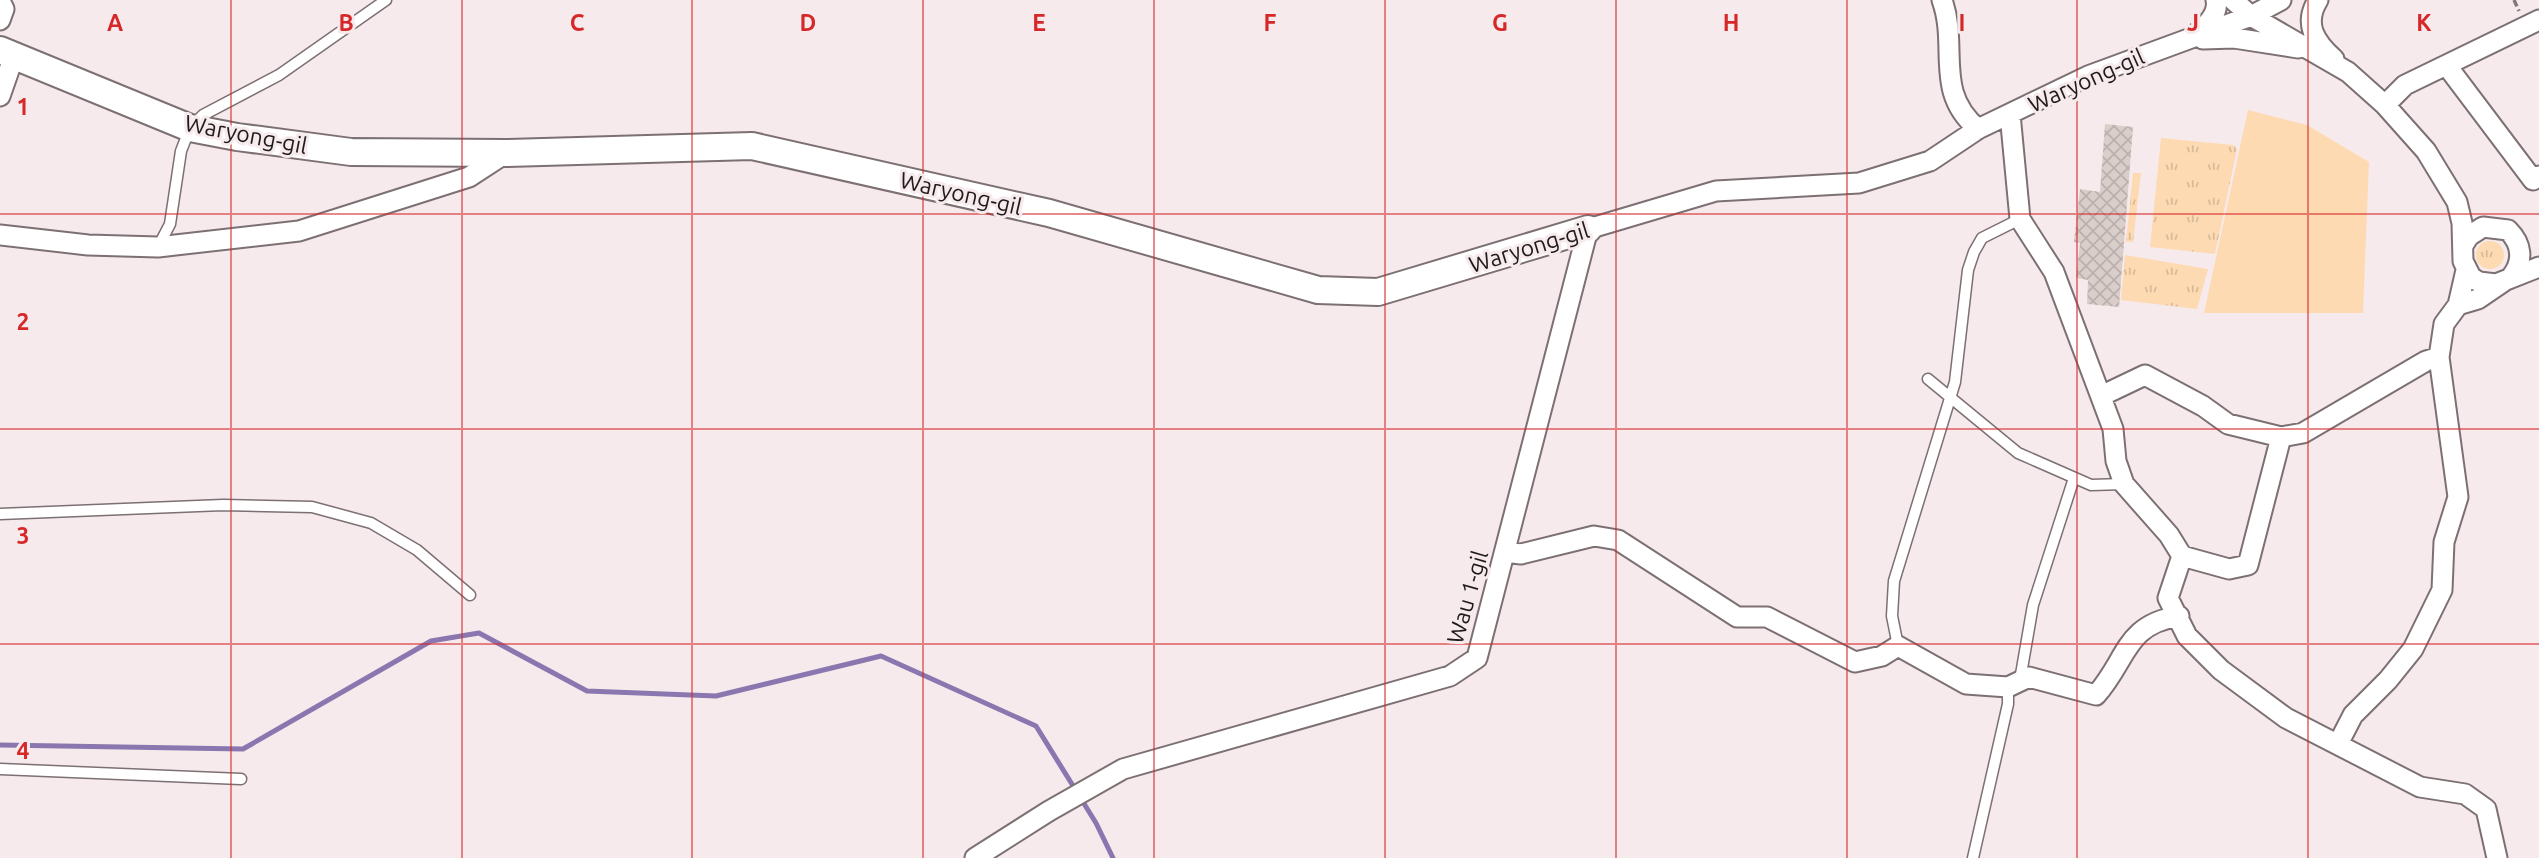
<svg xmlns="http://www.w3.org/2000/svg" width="2539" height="858" font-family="Ubuntu,sans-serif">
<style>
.grass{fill:url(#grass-tufts)}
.garden{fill:#fddab1}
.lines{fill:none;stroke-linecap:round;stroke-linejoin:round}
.stream{stroke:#8b77af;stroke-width:5}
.building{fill:url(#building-cross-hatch)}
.lane-casing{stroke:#7c7073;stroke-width:13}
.street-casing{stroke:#7c7073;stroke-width:23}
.secondary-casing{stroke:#7c7073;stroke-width:30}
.path{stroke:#81787a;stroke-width:3.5;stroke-dasharray:7 3.5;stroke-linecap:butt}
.lane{stroke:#fff;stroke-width:10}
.street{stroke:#fff;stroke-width:19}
.secondary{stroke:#fff;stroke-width:26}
.grid{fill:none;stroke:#d62828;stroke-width:2;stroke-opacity:0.55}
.labels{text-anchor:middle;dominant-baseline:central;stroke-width:6;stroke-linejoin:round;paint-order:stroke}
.street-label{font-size:23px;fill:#1f1a1b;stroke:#f7eaed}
.grid-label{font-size:23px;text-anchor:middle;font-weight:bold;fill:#d62828;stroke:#f7eaed;stroke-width:6;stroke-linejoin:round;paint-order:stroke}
</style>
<defs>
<pattern id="grass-tufts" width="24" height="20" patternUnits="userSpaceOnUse" patternTransform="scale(1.75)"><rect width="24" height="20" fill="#fddab1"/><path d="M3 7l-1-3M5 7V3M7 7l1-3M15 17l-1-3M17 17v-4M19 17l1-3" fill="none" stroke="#d8ba98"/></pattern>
<pattern id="building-cross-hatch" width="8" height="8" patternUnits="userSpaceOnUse" patternTransform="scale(1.75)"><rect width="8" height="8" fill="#daceca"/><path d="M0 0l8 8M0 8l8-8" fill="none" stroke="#bbb0ad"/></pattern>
</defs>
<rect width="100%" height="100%" fill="#f7eaed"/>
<!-- grass -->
<path class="grass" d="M2161,138L2233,145L2237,149L2215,254L2150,247Z
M2133,173H2141L2133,242H2126Z
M2476 255a14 14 0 1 1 28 0a14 14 0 1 1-28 0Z
M2125,255L2208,269L2197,309L2121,300Z"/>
<!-- garden -->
<path class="garden" d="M2248,110L2307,125L2369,162L2363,313H2204Z"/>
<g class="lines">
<!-- stream -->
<path class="stream" d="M0,745L243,749L431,641L479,633L587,691L716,696L881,656L1036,726L1096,823L1113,858"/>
</g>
<!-- building -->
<path class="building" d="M2105,124L2133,127L2119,307L2087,304L2088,280L2076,278L2080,243L2074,242L2080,189L2100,192Z"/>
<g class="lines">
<defs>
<path id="lane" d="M158,247L170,224L181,151L190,128L203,115L279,75L386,0
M1928,379L2018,453L2091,485L2124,484
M0,514L223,505L312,507L371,523L417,550L470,595
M1898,646L1892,616L1894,581L1955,382L1968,270L1974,252L1982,238L2020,219
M2020,680L2033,605L2074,478
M0,769L241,779
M1973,858L2008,704V687"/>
<path id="street" d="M1942,0C1959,47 1933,91 1978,129
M2233,0L2251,16L2281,0
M2318,0C2303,24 2315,42 2334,59
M0,1L4,9L0,20
M2197,33C2207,25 2219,14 2216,0
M2203,39L2234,38L2298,48
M2447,66L2533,180L2539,176
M0,96L14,56
M2385,105L2405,85L2539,20
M2010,114L2020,219L2054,272L2113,429L2116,461L2124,484L2169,535L2182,556L2168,598L2187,636L2221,670L2286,718L2420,787L2465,794L2486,809L2497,858
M0,235L88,245L158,247L299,231L469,177L506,153
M2464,244L2469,236L2483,227L2508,230C2522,244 2524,260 2512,276
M2458,305L2478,299L2503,282
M2101,396L2145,375L2203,406L2228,424L2281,437L2303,433L2426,361L2439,357
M1505,552L1521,554L1594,536L1618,540L1737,617H1767L1855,662L1882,656L1898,646L1966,684L2008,687L2029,677L2096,695C2128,659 2124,625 2179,616
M2182,556L2229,569L2248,565L2281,437
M2338,744L2353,715L2388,680L2413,649L2442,590L2444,542L2458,497L2439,357L2444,324L2458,305L2466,270
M975,858L1049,811L1123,769L1450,676L1477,658L1588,229L1716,191L1859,183L1930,161L1978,129L2088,76L2251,16L2348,72L2385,105L2426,151L2457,202L2462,223L2463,261L2471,277L2479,282L2496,284L2539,267"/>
<path id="secondary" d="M0,50L190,128L237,137L351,152L506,153L752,146L1049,213L1318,290L1378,292L1588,229"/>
</defs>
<!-- lane casing -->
<use href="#lane" class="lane-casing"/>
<!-- street casing -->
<use href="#street" class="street-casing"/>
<!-- secondary casing -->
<use href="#secondary" class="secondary-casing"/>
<!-- path -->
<path class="path" d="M2514,0L2519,11"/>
<!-- lane -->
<use href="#lane" class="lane"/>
<!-- street -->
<use href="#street" class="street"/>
<!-- secondary -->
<use href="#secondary" class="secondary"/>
</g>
<!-- grid -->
<path class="grid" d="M231,0V858M462,0V858M692,0V858M923,0V858M1154,0V858M1385,0V858M1616,0V858M1847,0V858M2077,0V858M2308,0V858M0,214H2539M0,429H2539M0,644H2539"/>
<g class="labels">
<!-- street labels -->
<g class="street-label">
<text transform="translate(2086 80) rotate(-24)">Waryong-gil</text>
<text transform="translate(246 134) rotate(11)">Waryong-gil</text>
<text transform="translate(961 193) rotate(13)">Waryong-gil</text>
<text transform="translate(1529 247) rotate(-17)">Waryong-gil</text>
<text transform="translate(1467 597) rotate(-74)">Wau 1-gil</text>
</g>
</g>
<g class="grid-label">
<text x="115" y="31">A</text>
<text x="346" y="31">B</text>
<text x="577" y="31">C</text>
<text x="808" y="31">D</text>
<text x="1039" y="31">E</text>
<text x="1270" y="31">F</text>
<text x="1500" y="31">G</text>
<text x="1731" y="31">H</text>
<text x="1962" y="31">I</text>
<text x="2193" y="31">J</text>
<text x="2424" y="31">K</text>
<text x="23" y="115">1</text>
<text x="23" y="330">2</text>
<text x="23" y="544">3</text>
<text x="23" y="759">4</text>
</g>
</svg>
